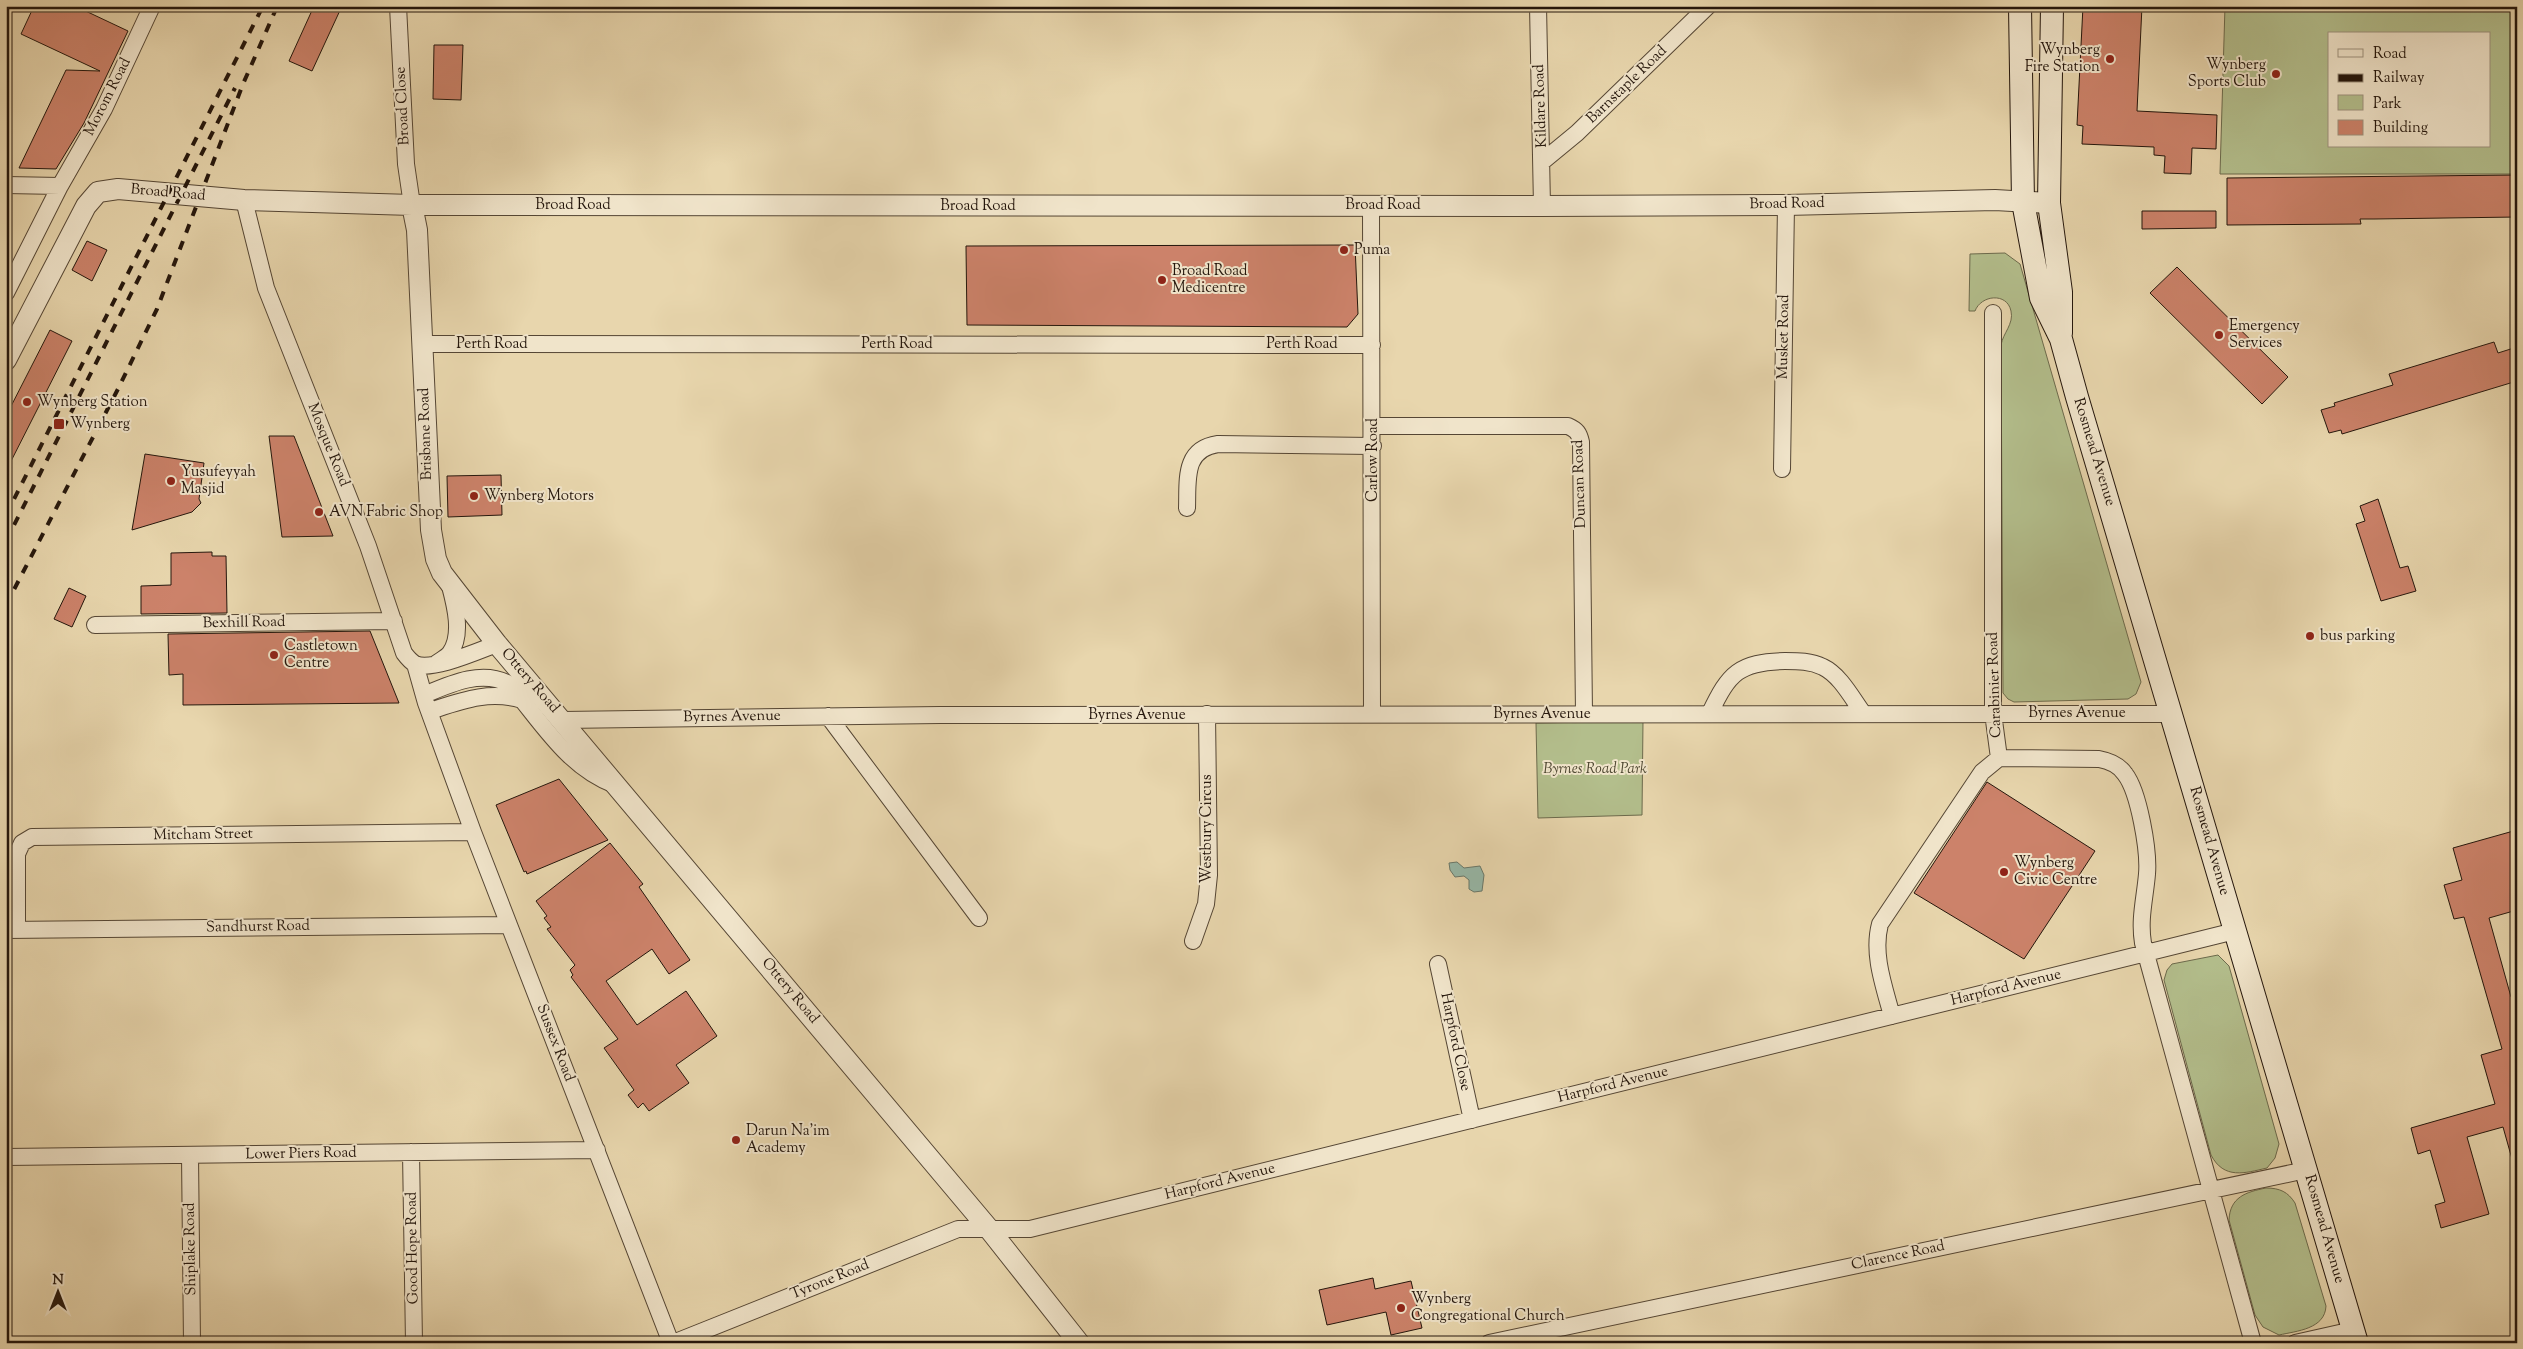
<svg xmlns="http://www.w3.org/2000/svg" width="2523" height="1349" font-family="'Sorts Mill Goudy',serif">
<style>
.green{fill:#b3be8c;stroke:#6c6a4c;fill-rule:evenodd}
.water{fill:#97b9a9;stroke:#69786a}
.building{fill:#cc826a;stroke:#24160c}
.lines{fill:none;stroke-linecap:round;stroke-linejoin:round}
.minor-casing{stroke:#554634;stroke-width:18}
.tertiary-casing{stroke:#554634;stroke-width:22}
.secondary-casing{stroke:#24160c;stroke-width:24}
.minor{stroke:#f0e4ca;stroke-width:16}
.tertiary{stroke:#f0e4ca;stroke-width:20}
.secondary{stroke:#f0e4ca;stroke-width:22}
.rail{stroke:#24160c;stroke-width:4;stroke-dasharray:9 9;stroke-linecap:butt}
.poi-dot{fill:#8f2418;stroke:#f0e4ca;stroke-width:2}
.labels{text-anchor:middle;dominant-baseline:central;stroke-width:4;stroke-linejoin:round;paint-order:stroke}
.poi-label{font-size:15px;fill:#24160c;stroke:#f0e4ca;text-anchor:start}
.street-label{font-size:15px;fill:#24160c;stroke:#f0e4ca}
.park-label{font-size:15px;font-style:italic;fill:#4f4832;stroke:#f0e4ca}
</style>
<rect width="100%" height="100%" fill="#e8d6ad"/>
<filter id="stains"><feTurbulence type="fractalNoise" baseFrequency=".004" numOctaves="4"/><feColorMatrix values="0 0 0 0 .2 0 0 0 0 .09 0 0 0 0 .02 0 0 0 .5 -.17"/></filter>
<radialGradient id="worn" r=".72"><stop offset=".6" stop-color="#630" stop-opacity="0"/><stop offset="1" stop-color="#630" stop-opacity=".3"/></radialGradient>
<!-- green -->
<path class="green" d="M2225,6H2517V174H2220ZM2329,34H2489V146H2329Z
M2005,253L2020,264L2141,682L2136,694L2128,699L2014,702L2008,699L2003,693L2001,345C2003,333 2014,324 2011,311C2007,292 1981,295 1975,311H1969L1970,254Z
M1643,721L1642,815L1538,818L1536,723Z
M2218,955L2229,966L2279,1144L2275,1158L2267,1168C2245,1173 2224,1180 2211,1155L2164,980L2167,970L2172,964Z
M2266,1188C2280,1188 2288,1192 2295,1203L2326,1306C2325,1329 2297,1331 2279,1335L2263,1327L2255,1315L2229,1220C2230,1197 2246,1192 2266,1188Z"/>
<!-- water -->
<path class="water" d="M1457,862L1464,868L1480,866L1484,875L1482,891L1474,892L1469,889V880L1464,876L1455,877L1450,870L1449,863Z"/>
<!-- building -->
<path class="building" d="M34,6H75L128,31L84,123L56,169L19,168L66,70L100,71L21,34Z
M314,6H342L312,71L289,61Z
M2083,6H2142L2137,111L2217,115L2216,149L2192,148L2191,174L2164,173L2165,156L2154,155V147L2082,144L2083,126L2077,125Z
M434,45H463L461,100L433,99Z
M2517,175V217L2374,219H2360L2361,224L2227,225V178Z
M2142,211H2216V228L2142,229Z
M87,241L107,250L92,281L72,270Z
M1355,245L1358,314L1347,327L967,325L966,246Z
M2177,267L2288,377L2262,404L2150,293Z
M50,330L72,341L6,471V416Z
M2494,342L2498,353L2517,347V381L2342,434L2341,430L2329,433L2321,410L2335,406L2334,403L2393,385L2389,374Z
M269,436H294L333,536L282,537Z
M145,454L204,463L199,499L201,503L192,512L132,530Z
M501,475L502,515L448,517L447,476Z
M2378,499L2400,568L2408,566L2416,591L2381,601L2356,524L2365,521L2360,506Z
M212,552V556H226L227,613L141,614V586L171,585V553Z
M69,588L86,596L72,627L54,619Z
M370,631L399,703L183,705V674L169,675L168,634Z
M559,779L608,840L527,874L526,871L524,872L496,805Z
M1987,782L2095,851L2024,959L1914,893Z
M2517,830V910L2489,918L2511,997L2517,995V1158L2512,1159L2503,1127L2467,1137L2489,1214L2441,1228L2435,1205L2445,1202L2430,1150L2418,1154L2411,1128L2495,1104L2481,1055L2502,1049L2464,917L2454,919L2444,885L2462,880L2453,848Z
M610,843L643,884L639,887L690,960L669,974L652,949L606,981L637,1025L686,991L717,1036L676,1065L689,1083L649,1111L643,1103L638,1108L628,1095L634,1090L604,1048L618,1039L571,977L573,975L570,970L575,965L547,929L551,927L544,918L547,916L536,901Z
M1373,1278L1375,1289L1411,1281L1422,1328L1391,1335L1386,1312L1327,1325L1319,1290Z"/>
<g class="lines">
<defs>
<path id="minor" d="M398,6L406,164L412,205
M1538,6L1542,206
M1543,161L1577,133L1708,6
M6,185L60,186
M244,200L266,288L368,546L404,653C407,657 410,661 415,664C432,672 480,650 497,644
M1371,205L1372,714
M6,293L60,186L104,109L152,6
M423,344L1372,345
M1373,426H1568C1577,430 1579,433 1581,442L1584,714
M1782,469L1786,205
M1187,508C1188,480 1183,449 1218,444L1373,446
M95,625L394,621
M437,663C441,660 447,657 450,653C463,635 455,605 450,586
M415,664L426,703L473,832L671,1343
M424,695C450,684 482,669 509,684C541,721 567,767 615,785
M430,711C461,701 489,690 522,700
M1710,713C1729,673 1739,662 1785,661C1798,661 1811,661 1823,667C1840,675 1852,698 1863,713
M828,716L979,918
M563,720L940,715L2171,714
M1999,758L2099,759C2110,761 2119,765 2125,774C2139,792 2149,851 2147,874C2145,898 2139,919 2143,943L2253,1343
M6,930L509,925
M17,930V854L22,843L32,837L473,832
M1193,941L1206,904L1209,875L1207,714
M1438,964L1472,1120
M1892,1016C1884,986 1872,954 1880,924L1982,772L1999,758L1993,713V313
M411,1152L414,1343
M190,1155L192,1343
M6,1157L597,1150
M673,1343L958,1229H1030L2235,931
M1489,1343L2306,1170
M2295,1343L2353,1330"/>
<path id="tertiary" d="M412,205L417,230L431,530L436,559L442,573L497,644L989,1229L1079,1343
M6,360L86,206L98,192L118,189L244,200L412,205L1542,206L1786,205L1995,200L2049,203"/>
<path id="secondary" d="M2020,6L2023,202L2041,298L2061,339L2077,397L2357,1343
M2052,6L2049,203L2061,292V333"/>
</defs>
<!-- minor casing -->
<use href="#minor" class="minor-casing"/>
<!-- tertiary casing -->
<use href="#tertiary" class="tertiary-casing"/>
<!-- secondary casing -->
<use href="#secondary" class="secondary-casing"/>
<!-- minor -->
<use href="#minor" class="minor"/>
<!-- tertiary -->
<use href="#tertiary" class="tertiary"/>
<!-- secondary -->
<use href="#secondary" class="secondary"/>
<!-- rail -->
<path class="rail" d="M6,515L263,6
M6,541L235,88
M6,605L118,389L157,309L243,84L276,9"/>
</g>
<!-- markers -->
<g class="poi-dot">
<circle cx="2110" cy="59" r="5"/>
<circle cx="2276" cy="74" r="5"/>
<circle cx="1344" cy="250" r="5"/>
<circle cx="1162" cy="280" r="5"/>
<circle cx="2219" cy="335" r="5"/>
<circle cx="27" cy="402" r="5"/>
<rect x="53" y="418" width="12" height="12" rx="2.5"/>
<circle cx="171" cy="481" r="5"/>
<circle cx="474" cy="496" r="5"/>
<circle cx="319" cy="512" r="5"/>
<circle cx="2310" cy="636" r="5"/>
<circle cx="274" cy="655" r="5"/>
<circle cx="2004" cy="872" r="5"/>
<circle cx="736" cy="1140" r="5"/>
<circle cx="1401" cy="1308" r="5"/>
</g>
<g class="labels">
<!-- poi labels -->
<g class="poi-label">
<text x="2100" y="50" text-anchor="end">Wynberg<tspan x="2100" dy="17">Fire Station</tspan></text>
<text x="2266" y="65" text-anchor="end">Wynberg<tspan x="2266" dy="17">Sports Club</tspan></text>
<text x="1354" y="250">Puma</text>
<text x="1172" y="271">Broad Road<tspan x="1172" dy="17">Medicentre</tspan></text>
<text x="2229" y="326">Emergency<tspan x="2229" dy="17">Services</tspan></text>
<text x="37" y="402">Wynberg Station</text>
<text x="70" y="424">Wynberg</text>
<text x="181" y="472">Yusufeyyah<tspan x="181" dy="17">Masjid</tspan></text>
<text x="484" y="496">Wynberg Motors</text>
<text x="329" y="512">AVN Fabric Shop</text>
<text x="2320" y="636">bus parking</text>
<text x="284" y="646">Castletown<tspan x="284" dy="17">Centre</tspan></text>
<text x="2014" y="863">Wynberg<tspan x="2014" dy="17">Civic Centre</tspan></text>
<text x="746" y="1131">Darun Na'im<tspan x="746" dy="17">Academy</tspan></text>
<text x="1411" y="1299">Wynberg<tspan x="1411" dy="17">Congregational Church</tspan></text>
</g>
<!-- street labels -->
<g class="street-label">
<text transform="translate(1627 85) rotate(-44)">Barnstaple Road</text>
<text transform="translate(108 97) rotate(-63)">Morom Road</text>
<text transform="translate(403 106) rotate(-93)">Broad Close</text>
<text transform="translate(1541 106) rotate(-92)">Kildare Road</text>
<text transform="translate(168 193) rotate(5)">Broad Road</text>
<text transform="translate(1787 204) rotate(-1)">Broad Road</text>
<text x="573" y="205">Broad Road</text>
<text x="1383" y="205">Broad Road</text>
<text x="978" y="206">Broad Road</text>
<text transform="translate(1784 337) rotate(-89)">Musket Road</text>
<text x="492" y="344">Perth Road</text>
<text x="897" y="344">Perth Road</text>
<text x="1302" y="344">Perth Road</text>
<text transform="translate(426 434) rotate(-92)">Brisbane Road</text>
<text transform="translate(328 445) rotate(68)">Mosque Road</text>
<text transform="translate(2094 452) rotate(73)">Rosmead Avenue</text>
<text transform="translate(1373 460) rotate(-90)">Carlow Road</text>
<text transform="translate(1580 484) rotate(-92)">Duncan Road</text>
<text transform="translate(244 623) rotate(-1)">Bexhill Road</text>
<text transform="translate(530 681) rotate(49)">Ottery Road</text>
<text transform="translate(1995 685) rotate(-92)">Carabinier Road</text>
<text x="2077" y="713">Byrnes Avenue</text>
<text x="1542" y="714">Byrnes Avenue</text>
<text x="1137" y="715">Byrnes Avenue</text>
<text transform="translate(732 717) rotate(-1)">Byrnes Avenue</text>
<text transform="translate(1207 829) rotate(-90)">Westbury Circus</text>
<text transform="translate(203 835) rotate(-1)">Mitcham Street</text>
<text transform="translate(2209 841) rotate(74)">Rosmead Avenue</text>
<text transform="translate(258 927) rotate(-1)">Sandhurst Road</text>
<text transform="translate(2006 988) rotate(-14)">Harpford Avenue</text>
<text transform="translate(790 991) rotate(50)">Ottery Road</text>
<text transform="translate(1455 1042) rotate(78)">Harpford Close</text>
<text transform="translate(555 1043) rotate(69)">Sussex Road</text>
<text transform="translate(1613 1085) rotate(-14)">Harpford Avenue</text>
<text transform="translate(301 1154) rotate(-1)">Lower Piers Road</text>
<text transform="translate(1220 1182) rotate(-14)">Harpford Avenue</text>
<text transform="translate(2324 1229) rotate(74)">Rosmead Avenue</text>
<text transform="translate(413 1248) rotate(-91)">Good Hope Road</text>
<text transform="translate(191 1249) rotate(-91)">Shiplake Road</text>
<text transform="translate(1898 1256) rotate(-12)">Clarence Road</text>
<text transform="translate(830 1280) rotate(-22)">Tyrone Road</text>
</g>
<!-- park labels -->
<g class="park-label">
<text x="1595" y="769">Byrnes Road Park</text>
</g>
</g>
<!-- margin -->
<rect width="2523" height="1349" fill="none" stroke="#e8d6ad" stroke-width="25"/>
<rect x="8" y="8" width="2508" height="1334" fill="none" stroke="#24160c" stroke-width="2.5"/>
<rect x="12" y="12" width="2498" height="1324" fill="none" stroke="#24160c"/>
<!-- legend -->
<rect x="2328" y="32" width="162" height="115" fill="#f0e4ca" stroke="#9e927e"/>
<rect x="2338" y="49" width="25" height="8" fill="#f0e4ca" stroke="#9e927e"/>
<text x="2373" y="58" font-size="15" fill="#24160c">Road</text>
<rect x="2338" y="74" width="25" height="8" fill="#24160c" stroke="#9e927e"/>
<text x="2373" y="82" font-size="15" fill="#24160c">Railway</text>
<rect x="2338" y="95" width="25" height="15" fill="#b3be8c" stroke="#9e927e"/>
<text x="2373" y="108" font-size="15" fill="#24160c">Park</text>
<rect x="2338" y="120" width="25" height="15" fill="#cc826a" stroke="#9e927e"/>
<text x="2373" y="132" font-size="15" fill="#24160c">Building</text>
<!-- north arrow -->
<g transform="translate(58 1292)" stroke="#f0e4ca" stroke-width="4" paint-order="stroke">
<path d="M0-4L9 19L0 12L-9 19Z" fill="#24160c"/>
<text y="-8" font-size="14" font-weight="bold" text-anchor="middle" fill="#24160c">N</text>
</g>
<rect width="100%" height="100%" filter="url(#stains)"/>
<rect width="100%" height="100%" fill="url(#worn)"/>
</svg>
